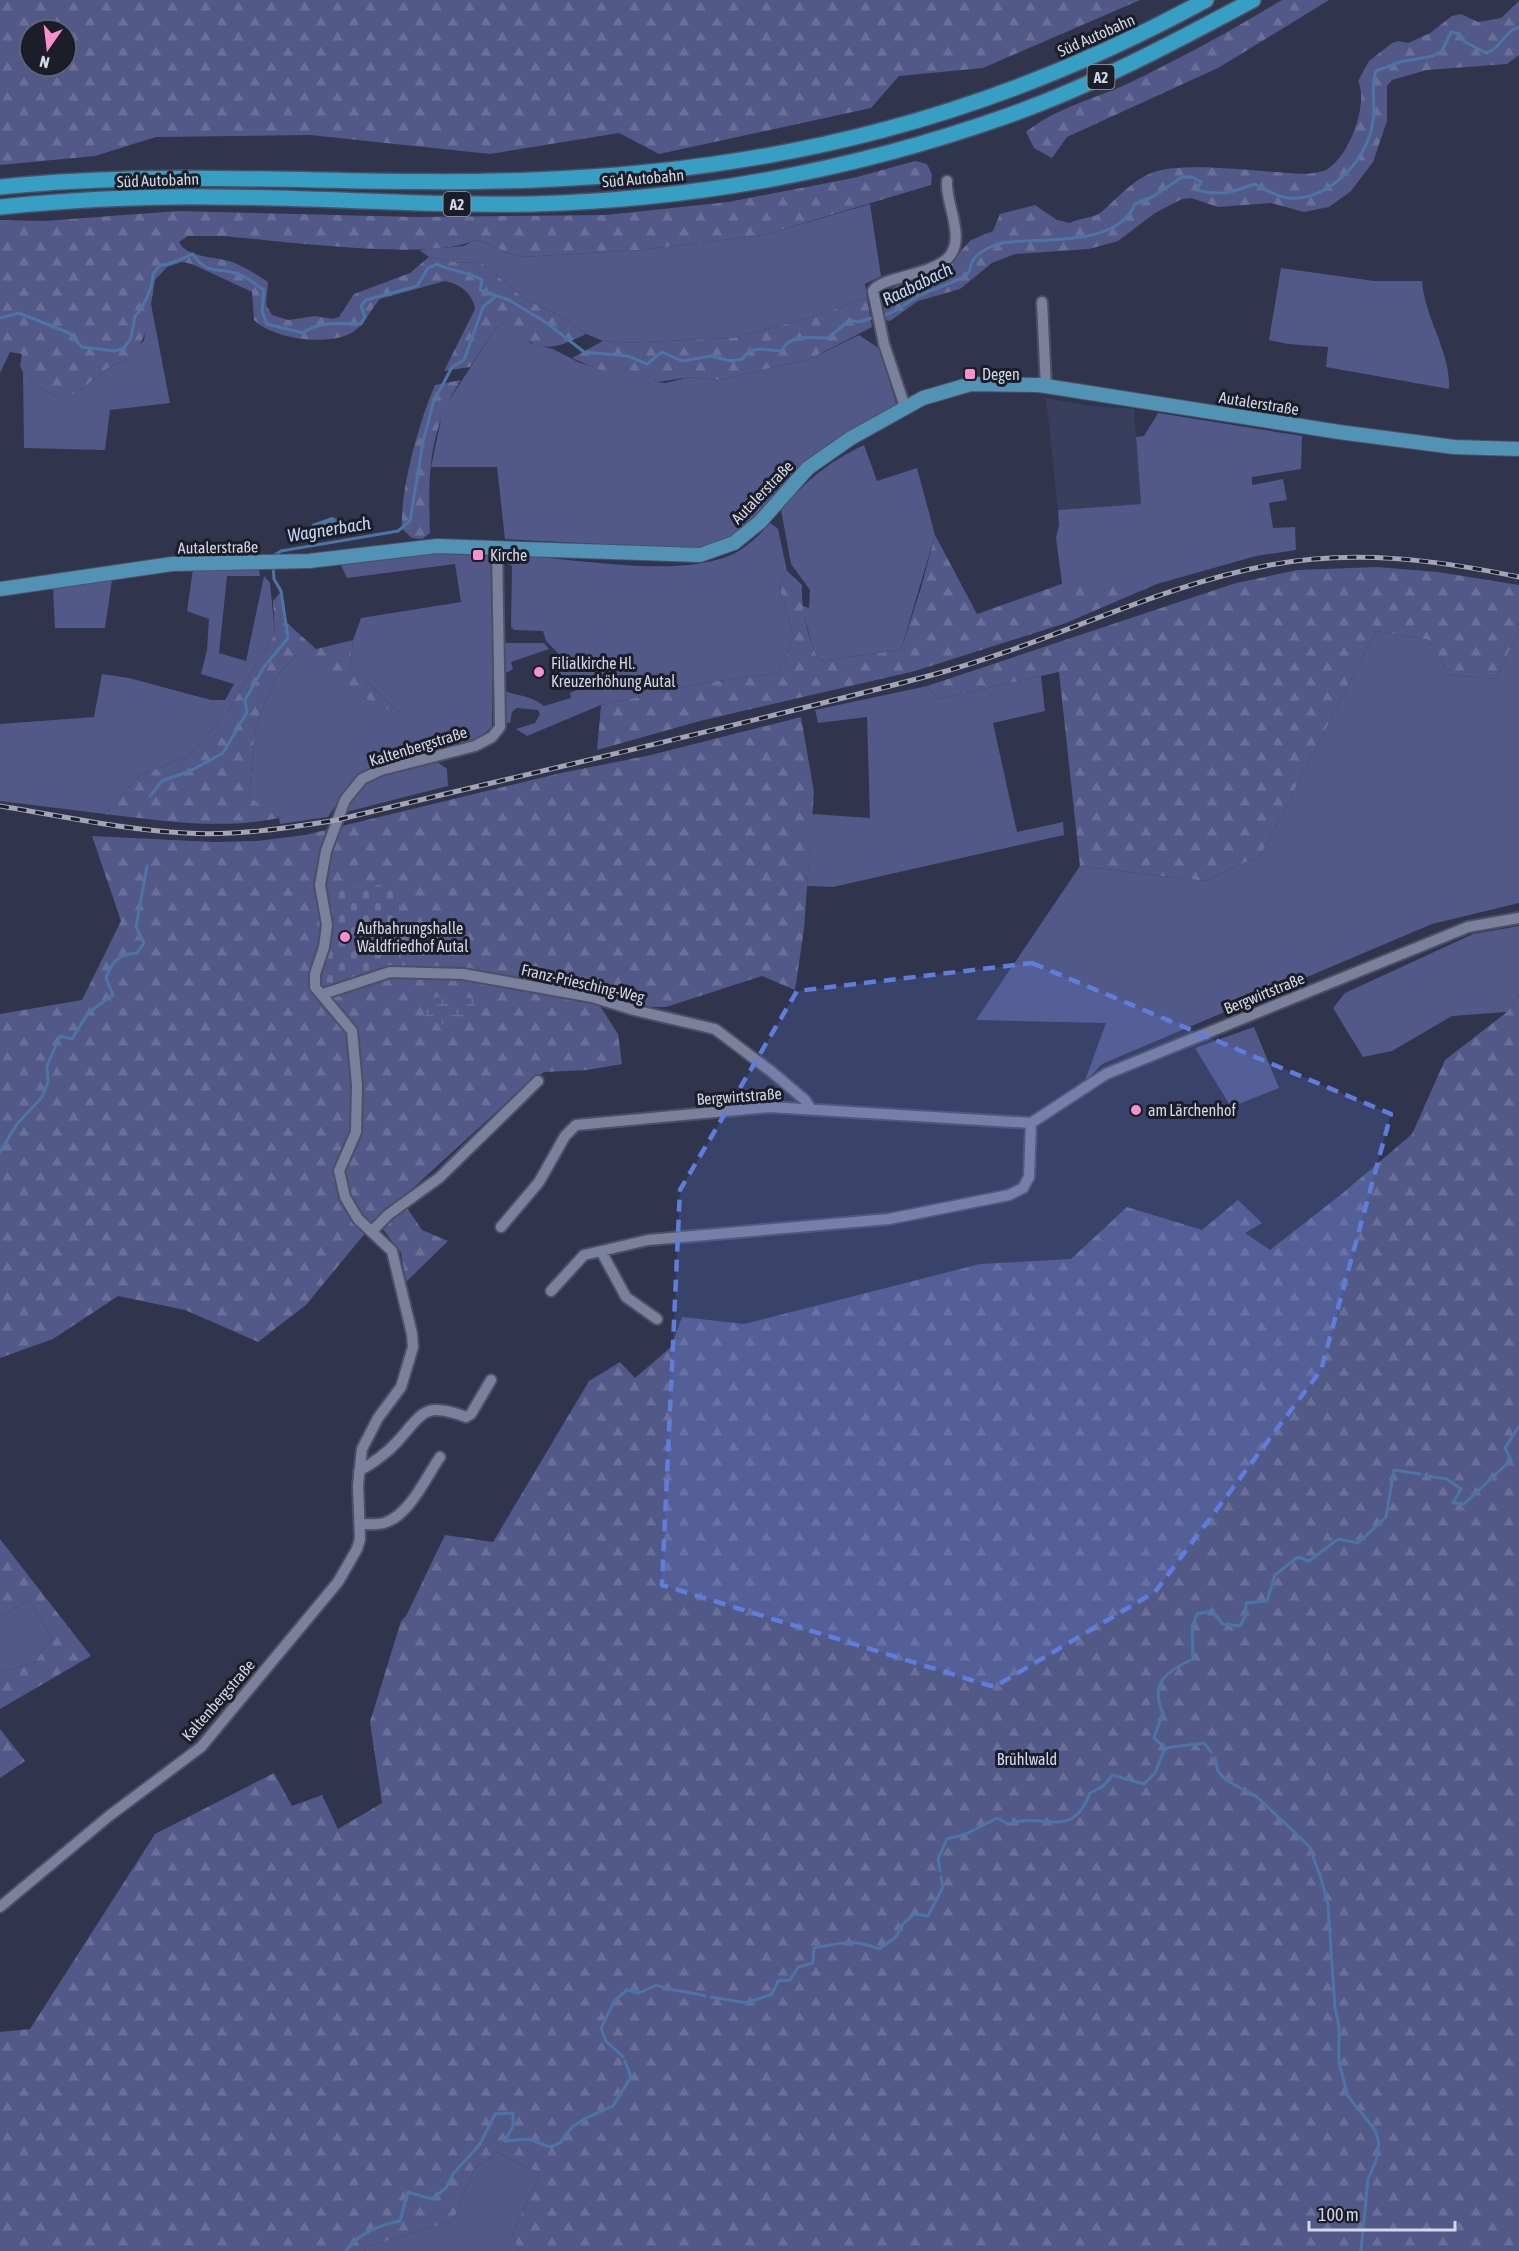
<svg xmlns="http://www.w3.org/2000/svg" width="1519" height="2251" font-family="'Asap Condensed',sans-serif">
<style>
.built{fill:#393e5d}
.green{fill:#525887}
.forest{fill:url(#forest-firs);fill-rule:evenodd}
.wetland{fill:url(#wetland-marsh)}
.cemetery{fill:url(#cemetery-stones)}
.water{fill:url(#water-ripples)}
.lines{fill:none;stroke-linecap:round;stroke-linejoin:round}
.stream{stroke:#4b75a4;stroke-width:3}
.minor-casing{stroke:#4d5065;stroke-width:14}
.major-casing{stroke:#4d5065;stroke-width:16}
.highway-casing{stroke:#4d5065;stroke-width:18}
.minor{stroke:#7b809d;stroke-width:10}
.major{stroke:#5292b4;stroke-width:14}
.highway{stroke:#379ec4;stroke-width:15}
.rail-casing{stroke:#a2a5b8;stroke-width:5}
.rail{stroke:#1b1d28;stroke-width:3;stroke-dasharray:9;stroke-linecap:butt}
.marked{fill:#5d7edd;fill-opacity:0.2;stroke:#5d7edd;stroke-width:4.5;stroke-dasharray:12 8;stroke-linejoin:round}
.poi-dot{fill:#f890cc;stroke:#1b1d28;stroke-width:2}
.labels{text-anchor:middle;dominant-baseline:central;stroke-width:6;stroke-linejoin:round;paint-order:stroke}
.shield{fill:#1b1d28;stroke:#9c9fae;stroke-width:1.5}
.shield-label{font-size:15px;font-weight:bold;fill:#d4d7e7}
.street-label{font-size:16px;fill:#d4d7e7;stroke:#1b1d28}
.poi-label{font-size:16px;fill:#d4d7e7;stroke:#1b1d28;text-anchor:start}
.park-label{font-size:16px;fill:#d4dafc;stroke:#1b1d28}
.water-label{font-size:18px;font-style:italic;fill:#c1d9f6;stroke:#1b1d28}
</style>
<defs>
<pattern id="forest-firs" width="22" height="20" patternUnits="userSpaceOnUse" patternTransform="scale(1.5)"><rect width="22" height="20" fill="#525887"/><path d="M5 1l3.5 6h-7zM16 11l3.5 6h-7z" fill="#6a6f98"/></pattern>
<pattern id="wetland-marsh" width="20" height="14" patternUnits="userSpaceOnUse" patternTransform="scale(1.5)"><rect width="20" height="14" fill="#525887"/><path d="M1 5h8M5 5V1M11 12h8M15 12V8" fill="none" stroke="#6a6f98"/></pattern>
<pattern id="cemetery-stones" width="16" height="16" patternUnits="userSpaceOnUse" patternTransform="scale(1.5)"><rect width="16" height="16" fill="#525887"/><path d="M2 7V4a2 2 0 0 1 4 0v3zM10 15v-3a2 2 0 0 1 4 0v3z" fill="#6a6f98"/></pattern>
<pattern id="water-ripples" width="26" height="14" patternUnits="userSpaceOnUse" patternTransform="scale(1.5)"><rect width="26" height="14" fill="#4b75a4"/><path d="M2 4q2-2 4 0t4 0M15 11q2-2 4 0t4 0" fill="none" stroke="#47607e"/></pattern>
</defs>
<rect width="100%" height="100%" fill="#30344d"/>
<!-- built -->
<path class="built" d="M1046,398L1090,406L1134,409L1141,504L1058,510Z"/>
<!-- green -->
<path class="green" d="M870,204L881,276L865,284L867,298L812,317L732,338L621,343L603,341L586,334L557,314L526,300L483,264L472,262L460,263L429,257L419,250L464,246L474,240C494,243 503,255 524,257L641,250L764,235Z
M1281,268L1374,281H1422C1425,319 1451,352 1449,389L1326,367L1328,347L1288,344L1269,340Z
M151,304L170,403L110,410L105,450L24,448L23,372L45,391L58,396L79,391L108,368L127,359L144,340Z
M503,322L512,325L530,343L553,349L580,363L622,375H646L658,382L665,383L690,377L719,380L810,359L859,335L880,349L897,407L774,496L749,524L720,543L696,549L505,539L497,467H431L443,410L495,329Z
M1158,413L1302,436L1301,469L1252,477V485L1283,479L1287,500L1269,503L1273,528L1295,527L1296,550L1256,556L1157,584H1062L1056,538L1059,525L1058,510L1141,504L1136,437L1144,436Z
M864,445L877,481L917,468L935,535L901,650L819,661L812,644L801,605L809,608L810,590L791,564L781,510C808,479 827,463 864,445Z
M770,523L778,529L787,571L779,587L794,636L779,673L703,683L601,705L527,736L516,729L535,723L540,714L538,710L517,708L512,712L510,723H505L504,691C517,695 532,696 544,706L571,698L570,693L579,689L580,675L560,679L558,674L565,660L546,641L543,631L514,630L511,627L512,566L504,561L505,558L514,555C574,558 676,579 731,555C747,548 759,535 770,523Z
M422,553L490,556L493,566L492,727L479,738L465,743L384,763L352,780L328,817L280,824L279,818L249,798L255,727L275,678L300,651L362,697L402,715L350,666L353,640L361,618L461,602L455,564L347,578L340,563Z
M193,569L259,570L260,576H227L219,653L246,661L264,576L270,583L275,634L226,714L188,756L139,776L105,814L0,801V724L94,717L102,674L129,678L211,700H225L234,684L201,674L207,650L209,619L187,611Z
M112,580L105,628H55L53,588Z
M1519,629V903L1432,924L1102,1064L1084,1083L1106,1023L976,1020L1080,866L1205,881L1261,855L1376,631L1429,640L1449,675L1496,679Z
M503,643H544L549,649L511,662L513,669L506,673Z
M1041,676L1045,711L993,723L1017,832L1063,822L1064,835L833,887L807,886L812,814L870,818L867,717L818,723L815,710L927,686L938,699Z
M436,761L447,769L448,786L342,813L362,785L375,777Z
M1519,926V995L1507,1012L1452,1016L1392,1051L1363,1057L1333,1008L1345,993L1473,934Z
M1254,1027L1279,1088L1231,1107L1195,1048Z
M29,1599L52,1638L35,1662L0,1673V1618Z
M497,2152L540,2174L512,2234L519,2251H364L369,2246L453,2221L474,2169Z"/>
<!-- forest -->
<path class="forest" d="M0,0H1140L983,68L899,76L871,108L659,154L619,133L490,154L310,135L156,137L95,156L0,165ZM30,30H66V66H30Z
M1282,0H1329L1218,68L1067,137L1052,158L1034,148L1026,132C1055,108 1095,99 1129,83C1181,58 1232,30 1282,0Z
M1519,1V55L1507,64L1427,70L1392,80L1387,86V121L1373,162L1351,191L1329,207L1304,212L1271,203L1218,207L1191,198L1182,199L1155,213L1118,241L1089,249L1015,254L992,263L960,289L918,301L890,321L885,320L884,308L887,293L901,282L941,272L971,240L993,231L1000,214L1035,205L1057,220L1070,223C1079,218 1093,218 1100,213C1117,199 1130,182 1151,173C1183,160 1269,173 1307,174C1313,173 1321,172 1326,170C1349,158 1369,103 1358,81L1369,61L1392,43L1398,41L1408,43L1430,33L1452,16L1461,14L1478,22L1501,18Z
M915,161L927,164L932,175L931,185L764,235L641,250L524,257C503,255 494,243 474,240C434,262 273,240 221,236H188L179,242C188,259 218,256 235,263C246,268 258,275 268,282L266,305L272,315L288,320L315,316L333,319L339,317L354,294L410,273L429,257L460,263L472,262L483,264L526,300L557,314L586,334C563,345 544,355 521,336C514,330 512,325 503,322L495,329L470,367L444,371L475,309C473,294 460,284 445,281L380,299C370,310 366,323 353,332C329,347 273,339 254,320L252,292L192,264L182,262L167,267L155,280L147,329L138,349L127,359L108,368L79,391L68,396H58L45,391L23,372L20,366L22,354L10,352L0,373V220L44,221L178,211L417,217L606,215L728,202L853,178Z
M867,298L872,327L810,359L719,380L690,377L658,382L646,375H622L597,369L572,358L603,341L621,343L732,338L812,317Z
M461,380C428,430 428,476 430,533L422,539L412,538L402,529C400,489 419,422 435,385Z
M935,535L977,614L1067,582L1157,584L1066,623L915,671L700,721L597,750L601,705L703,683L779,673L794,636L779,587L787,571L802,585C801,612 808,637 819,661L901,650L921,588Z
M1377,567L1438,572L1519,585V629L1496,679L1449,675L1429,640L1376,631L1261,855L1205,881L1080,866L1059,672L938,699L927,686L1236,583L1298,570Z
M280,593L287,623L316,649L353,640L350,666L404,717L362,697L299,652L275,678L255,727L249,797L279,818C221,830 164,821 105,814L139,776L188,756L226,714L275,634L273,601Z
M801,717L814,792L804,929L795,990L762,976L666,1007L600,1006L618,1034L622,1064L587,1070L544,1072L520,1090L401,1199L422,1230L448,1241L406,1282L401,1253L376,1220L306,1305L258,1342L185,1310L118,1296L53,1339L0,1358V1014L82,1000L121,921L92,836L214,842L257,841L305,835L561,773L651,755ZM334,912L326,990L321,971Z
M1519,995V2251H519L512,2234L540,2174L497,2152L474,2169L453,2221L369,2246L364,2251H0V2032L30,2029L155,1834L274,1773L292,1806L322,1795L338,1829L382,1803L370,1722L401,1621L406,1616L445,1535L493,1542L589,1381L620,1362L635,1378L671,1347L682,1317L744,1324L980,1264L1071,1259L1127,1207L1202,1230L1238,1200L1262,1223L1245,1233L1270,1250L1343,1193L1412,1134L1445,1060L1507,1012Z
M0,1539L91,1656L0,1709V1673L35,1662L52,1638L29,1599L0,1618Z
M0,1729L25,1761L0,1778Z"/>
<!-- wetland -->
<path class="wetland" d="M449,996L476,999C477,1013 456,1023 444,1024C439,1024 433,1022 429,1021L425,1015L432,998Z"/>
<!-- cemetery -->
<path class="cemetery" d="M399,884L401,964L326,990C325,988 322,985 321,982C318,972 335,904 336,887Z"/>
<!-- water -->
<path class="water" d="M332,517L343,521L342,529L328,535L313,536L310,532L312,524Z"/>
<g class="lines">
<!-- stream -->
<path class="stream" d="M882,316C901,310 901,306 917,297C933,288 952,285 967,274C971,270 970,267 972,262C977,252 992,245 1002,243C1041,237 1117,248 1135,204L1154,196L1182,177H1192L1201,182L1196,190C1219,196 1232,193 1254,184C1264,188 1277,197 1288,198C1329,202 1369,158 1373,121C1376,103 1370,87 1376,71L1400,62L1433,56L1442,51L1451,32L1460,34L1465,42L1486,53C1503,47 1503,32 1519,27
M0,318L19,313L69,333L82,347L115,351L124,348L131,338L135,316C144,308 153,286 153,274L160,265C173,265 181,258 193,254C207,275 215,267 235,273C245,275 256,285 264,290L262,311L267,324L303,333C320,320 341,324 361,324L365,317L361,306L366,300L417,286L428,268L437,264C452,272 468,271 482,280L480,290L509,300L547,323L584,352L628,356L647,364L662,352L682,361L711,356L731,361L742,359L749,351L759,349L781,351C792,333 809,338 828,338L850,320L859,322L875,317
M273,556L281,551L398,531L410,521L423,442L433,403L452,367L464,360L483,307L495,297
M150,796L162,781L192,770L223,753L247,712L245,700L264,667L288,638L281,591L274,579L273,566
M0,1152L17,1124L42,1097L48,1082L47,1066L60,1036L72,1039L88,1013L113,995L106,978C112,961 119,954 137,953L144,943L136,927L147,866
M1427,1476L1447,1479L1461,1489L1453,1503L1464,1504L1511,1460L1505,1448L1519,1426
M1165,1748L1204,1743L1211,1752
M1215,1758L1218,1771L1226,1780L1257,1797L1309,1846L1321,1878L1328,1905L1335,2008L1339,2026V2063L1348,2096L1375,2130L1379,2143L1376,2161L1368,2179L1361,2251
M940,1871L938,1859L947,1839L966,1834L997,1818L1008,1824C1045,1811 1071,1842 1090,1793L1102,1787L1113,1775L1144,1784L1155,1773L1165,1748L1154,1738L1163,1713C1149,1683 1168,1670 1193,1659L1192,1627L1197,1614L1212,1611L1223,1624L1240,1626L1246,1615V1603L1267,1601L1275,1575L1298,1557L1309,1561L1338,1539L1358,1543L1386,1517L1394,1470L1420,1474
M711,1997L747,2003L772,1994L778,1981L790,1980L798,1967L813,1963L814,1948C841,1943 853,1938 879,1949L896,1937L903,1924L914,1914L928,1916L943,1887L941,1877
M623,2057L606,2041L601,2028L615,2000L627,1990L639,1993L657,1985C672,1992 688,1991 705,1996
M346,2251C358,2233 380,2225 400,2221L408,2192L432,2199L446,2188L453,2174L480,2144L495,2114L513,2113V2126L505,2141L529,2139L550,2147L560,2143L571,2128L584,2119L613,2106L631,2077L625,2061"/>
<defs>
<path id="minor" d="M1042,302L1046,387
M905,407L884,344L873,291C880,277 929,276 948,258C967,238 945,204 947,181
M323,994L390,972L463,974L592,997L634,1010L715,1029L772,1072L805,1100L810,1108
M501,1227L539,1182L565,1136L576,1125L769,1107L1031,1123L1106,1074L1468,927L1519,918
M372,1231L389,1214L439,1178L538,1081
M601,1251L626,1297L657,1319
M551,1291L584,1255L648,1240L889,1219L1009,1195L1023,1188L1029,1177L1031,1123
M359,1471C373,1463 386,1454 397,1442C423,1413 424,1401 466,1417L471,1414L491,1380
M360,1524C368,1524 377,1525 384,1523C410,1515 426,1477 440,1457
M0,1907L109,1816L201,1747L338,1582L357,1549L360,1539L358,1485L362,1449L378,1418L401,1387L413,1347L412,1334L392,1251L358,1219L345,1197L339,1171L356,1132L357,1085L352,1031L315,987V974L324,947L327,925L320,885L326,851L345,800L362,779L381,770L475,746L492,737L500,727L497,547"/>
<path id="major" d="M0,589L172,564L309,561L437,546L700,555L734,543L760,522L808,468L851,438L923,398L971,384L1039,385L1339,432L1454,447L1519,449"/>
<path id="highway" d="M0,187C178,168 356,187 534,180C778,171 992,117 1206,0
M0,207C71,200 143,196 214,197C319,197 425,206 531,204C693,200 854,170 1007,116C1092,86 1173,43 1253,0"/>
</defs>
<!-- minor casing -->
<use href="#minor" class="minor-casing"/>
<!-- major casing -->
<use href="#major" class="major-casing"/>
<!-- highway casing -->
<use href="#highway" class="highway-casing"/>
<!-- minor -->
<use href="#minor" class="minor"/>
<!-- major -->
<use href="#major" class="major"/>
<!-- highway -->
<use href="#highway" class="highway"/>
<defs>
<path id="rail" d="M0,806C61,816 124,830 186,833C237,836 287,828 337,820C535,772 735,727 932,675C1045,645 1156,586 1270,565C1354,549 1437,560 1519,577"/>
</defs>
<!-- rail casing -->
<use href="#rail" class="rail-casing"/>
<!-- rail -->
<use href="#rail" class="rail"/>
</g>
<!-- marked area -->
<path class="marked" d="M1032,963L1391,1114L1321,1370L1155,1592L994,1687L662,1585L680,1190L797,991Z"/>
<!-- markers -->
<g class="poi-dot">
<rect x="964" y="368" width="12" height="12" rx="3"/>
<rect x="472" y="549" width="12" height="12" rx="3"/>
<circle cx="539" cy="672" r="6"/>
<circle cx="345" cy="937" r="6"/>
<circle cx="1136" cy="1110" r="6"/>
</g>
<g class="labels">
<!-- shield labels -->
<g class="shield">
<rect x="1087.5" y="65" width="27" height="24" rx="4.5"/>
<rect x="443.5" y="192" width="27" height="24" rx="4.5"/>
</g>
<g class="shield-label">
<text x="1101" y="77">A2</text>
<text x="457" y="204">A2</text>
</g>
<!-- street labels -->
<g class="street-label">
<text transform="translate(1096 35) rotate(-24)">Süd Autobahn</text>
<text transform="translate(643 178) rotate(-5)">Süd Autobahn</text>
<text transform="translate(158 180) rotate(-2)">Süd Autobahn</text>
<text transform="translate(1259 403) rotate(9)">Autalerstraße</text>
<text transform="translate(762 492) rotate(-46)">Autalerstraße</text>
<text transform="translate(218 547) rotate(-1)">Autalerstraße</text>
<text transform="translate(418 746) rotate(-17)">Kaltenbergstraße</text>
<text transform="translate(583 983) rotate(13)">Franz-Priesching-Weg</text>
<text transform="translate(1264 993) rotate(-22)">Bergwirtstraße</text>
<text transform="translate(739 1096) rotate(-4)">Bergwirtstraße</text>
<text transform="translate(218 1700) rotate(-49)">Kaltenbergstraße</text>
</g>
<!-- poi labels -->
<g class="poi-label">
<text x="982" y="374">Degen</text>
<text x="490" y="555">Kirche</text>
<text x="551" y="663">Filialkirche Hl.<tspan x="551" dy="18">Kreuzerhöhung Autal</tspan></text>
<text x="357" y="928">Aufbahrungshalle<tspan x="357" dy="18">Waldfriedhof Autal</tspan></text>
<text x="1148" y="1110">am Lärchenhof</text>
</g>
<!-- park labels -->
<g class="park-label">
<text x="1027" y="1759">Brühlwald</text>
</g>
<!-- water labels -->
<g class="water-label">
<text transform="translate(917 284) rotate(-26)">Raababach</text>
<text transform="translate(329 529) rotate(-9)">Wagnerbach</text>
</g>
</g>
<!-- north arrow -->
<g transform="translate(48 48) rotate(194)"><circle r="28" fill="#1b1d28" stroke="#656774" stroke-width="1.5"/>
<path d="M0-4.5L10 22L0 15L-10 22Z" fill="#f890cc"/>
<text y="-9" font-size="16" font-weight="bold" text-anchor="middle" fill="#d4d7e7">N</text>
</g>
<!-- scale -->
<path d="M1309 2221v9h146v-9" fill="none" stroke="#d4d7e7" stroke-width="3"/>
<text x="1318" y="2221" font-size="18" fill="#d4d7e7" stroke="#1b1d28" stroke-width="4.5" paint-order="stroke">100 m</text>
</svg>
